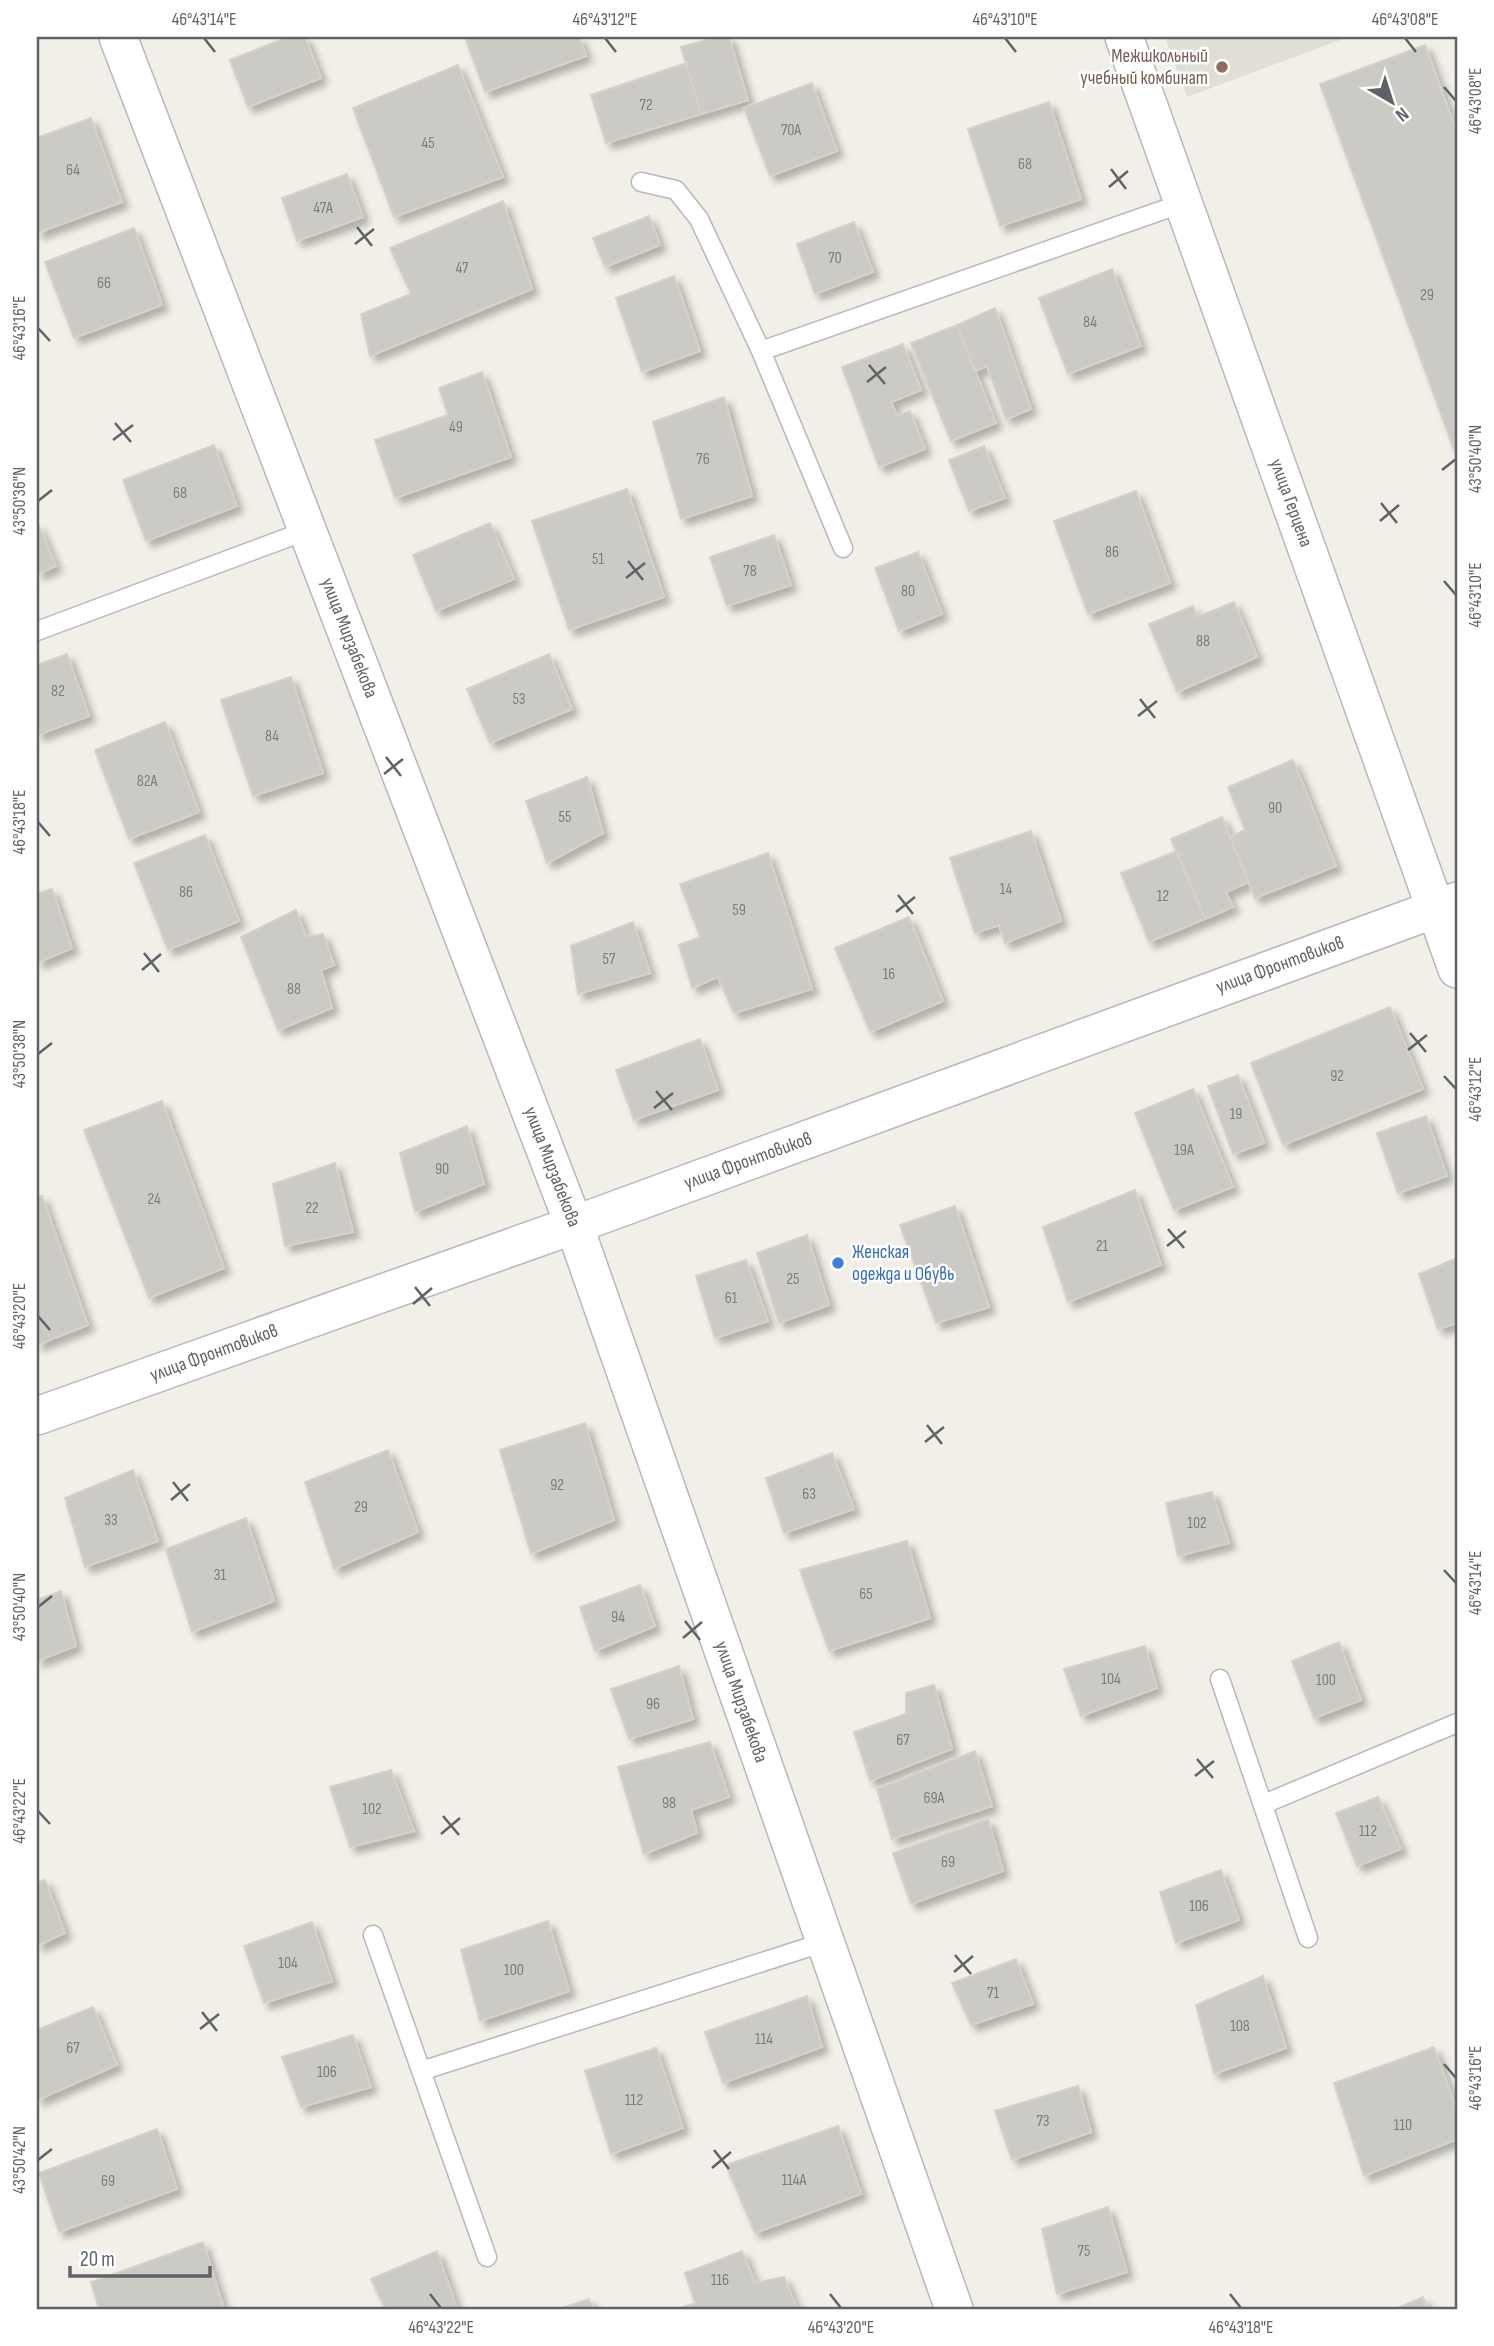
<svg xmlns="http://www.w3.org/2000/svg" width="1494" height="2346" font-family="'Sofia Sans Condensed',sans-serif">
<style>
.education{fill:#e1ded6}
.building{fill:#cccac5;stroke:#d6d1c6;stroke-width:2;filter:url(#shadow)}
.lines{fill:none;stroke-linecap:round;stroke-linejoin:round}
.service-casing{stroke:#b5b8bc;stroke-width:21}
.minor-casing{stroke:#b5b8bc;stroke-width:40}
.service{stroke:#fff;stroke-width:18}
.minor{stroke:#fff;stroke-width:37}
.ticks{fill:none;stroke:#5f6368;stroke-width:2.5}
.education-dot{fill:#8d6e63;stroke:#fff;stroke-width:2.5}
.shop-dot{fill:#3f7fe0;stroke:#fff;stroke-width:2.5}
.labels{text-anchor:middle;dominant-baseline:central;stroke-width:5;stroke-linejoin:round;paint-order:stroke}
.number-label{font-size:16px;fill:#7a7d7f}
.education-label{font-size:19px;fill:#785e54;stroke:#fff;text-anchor:end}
.street-label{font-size:19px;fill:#5f6368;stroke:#fff}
.shop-label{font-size:19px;fill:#366cbe;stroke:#fff;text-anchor:start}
.neatline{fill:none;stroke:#5f6368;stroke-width:2.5}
.ticks-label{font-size:18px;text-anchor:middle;fill:#5f6368}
</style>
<defs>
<filter id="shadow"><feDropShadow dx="6" dy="6" stdDeviation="3.5" flood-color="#0004"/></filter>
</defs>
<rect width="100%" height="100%" fill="#f1efe8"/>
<!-- education -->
<path class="education" d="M1165,37H1348L1187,97Z"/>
<!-- building -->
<path class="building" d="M288,37H305L321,78L248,107L230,60Z
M465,37H579L586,56L485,92Z
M717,37H729L748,100L701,114L681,47Z
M1425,45L1457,133V458L1320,84Z
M686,63L701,114L606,143L591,95Z
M458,65L503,177L394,217L353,108Z
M812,83L837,151L770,176L744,108Z
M1049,102L1081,199L1000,226L968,129Z
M91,118L122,202L37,233V138Z
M347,174L363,217L297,241L282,198Z
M503,201L532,289L370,356L361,314L411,294L390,248Z
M649,216L660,245L605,267L593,238Z
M854,222L873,272L815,294L797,244Z
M134,228L162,305L74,338L45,262Z
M1112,269L1141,346L1068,374L1039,298Z
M674,276L700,351L642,372L616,298Z
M995,308L1031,409L1006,419L987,366L975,371L957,325Z
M957,325L996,423L951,441L911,343Z
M903,344L921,390L891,402L897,416L910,411L925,449L879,467L842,367Z
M482,372L511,457L395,498L375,440L448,415L439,388Z
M724,397L752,496L681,519L653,422Z
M214,445L237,506L146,541L123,480Z
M984,446L1005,498L969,511L949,460Z
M627,489L664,597L569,630L532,521Z
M1136,491L1170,583L1088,614L1054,521Z
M37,522L56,566L37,574Z
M490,523L514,579L436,611L413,555Z
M774,535L791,585L727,606L710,557Z
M918,552L942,614L899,631L875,568Z
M1234,602L1257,657L1177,692L1149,624L1193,606L1197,617Z
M67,654L89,716L37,735V665Z
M549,654L572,709L490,743L467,689Z
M291,677L323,773L253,796L221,700Z
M165,722L199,812L129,839L95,750Z
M1293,760L1336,866L1255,898L1230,837L1245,830L1228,787Z
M587,777L603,833L547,863L526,801Z
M1222,817L1249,882L1226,892L1233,907L1205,919L1171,839Z
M1031,831L1061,921L1005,943L999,925L975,933L950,858Z
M205,835L239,921L168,950L134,863Z
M1177,851L1205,919L1149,942L1121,873Z
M768,853L812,989L734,1013L718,977L692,988L679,945L700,937L680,884Z
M52,889L72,948L37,963V894Z
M296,910L306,937L323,934L334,965L321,970L332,1008L278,1030L241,937Z
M909,917L943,1001L870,1032L835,948Z
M633,922L650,973L578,994L571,946Z
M1390,1007L1423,1089L1283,1145L1251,1063Z
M700,1039L718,1090L634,1120L616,1070Z
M1238,1075L1264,1143L1233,1154L1208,1086Z
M1193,1089L1233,1187L1174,1210L1135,1113Z
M162,1101L224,1268L149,1298L84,1130Z
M1426,1116L1447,1176L1398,1193L1377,1133Z
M467,1126L484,1184L415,1212L400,1153Z
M335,1163L353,1232L285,1246L273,1184Z
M1135,1190L1161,1265L1068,1302L1043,1227Z
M42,1196L88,1325L37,1345V1197Z
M955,1206L989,1307L936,1323L900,1225Z
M807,1235L829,1305L779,1323L757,1253Z
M1457,1258V1323L1438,1329L1419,1274Z
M746,1260L768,1321L715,1338L696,1276Z
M585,1423L614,1520L531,1554L500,1450Z
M388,1450L418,1532L334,1569L305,1482Z
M832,1453L854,1509L784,1533L766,1478Z
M133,1470L158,1541L85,1567L65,1498Z
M1212,1492L1229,1543L1178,1556L1166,1503Z
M246,1518L274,1601L192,1632L166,1549Z
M907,1541L930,1618L829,1651L800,1570Z
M640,1585L655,1626L595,1651L580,1607Z
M61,1591L76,1646L37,1661V1600Z
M1339,1642L1361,1700L1314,1718L1292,1661Z
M1145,1646L1157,1688L1081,1716L1064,1669Z
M679,1666L693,1719L629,1739L611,1689Z
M934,1685L952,1749L870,1781L854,1732L906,1714V1693Z
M710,1742L729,1797L691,1810L697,1833L644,1854L618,1767Z
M975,1751L992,1806L892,1839L877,1789Z
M391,1770L414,1831L350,1847L330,1787Z
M1378,1797L1401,1849L1357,1866L1336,1813Z
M988,1819L1003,1871L911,1904L893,1853Z
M1221,1870L1239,1920L1176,1943L1160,1892Z
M45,1880L65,1933L37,1946V1883Z
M548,1921L569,1991L480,2021L461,1950Z
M312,1922L332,1981L264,2003L244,1946Z
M1016,1959L1033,2004L971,2025L952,1983Z
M1263,1976L1286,2048L1214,2074L1196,2005Z
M807,1996L822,2047L723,2083L705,2032Z
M93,2007L117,2065L37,2100V2030Z
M353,2035L371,2087L301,2107L282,2057Z
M1434,2047L1457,2111V2139L1364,2176L1334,2083Z
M656,2048L683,2128L611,2154L585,2071Z
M1078,2086L1091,2132L1012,2160L995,2111Z
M838,2126L861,2194L755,2233L726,2165Z
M157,2129L177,2189L59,2232L39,2173Z
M1108,2207L1127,2272L1057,2294L1042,2229Z
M203,2242L224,2309H99L91,2282Z
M437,2251L457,2309H385L371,2279Z
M742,2251L755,2283L784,2277L797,2309H678L695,2303L685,2273Z
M1423,2297L1427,2309H1395Z
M589,2299L593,2309H559Z"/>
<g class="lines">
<defs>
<path id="service" d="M641,182L676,190L699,219L761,351L843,548
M761,351L1183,203
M37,631L308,530
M1220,1679L1308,1938
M1264,1804L1457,1723
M373,1935L487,2257
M421,2071L825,1942"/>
<path id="minor" d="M118,37L574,1225L954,2309
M1124,37L1457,969
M37,1416L574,1225L1457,901"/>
</defs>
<!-- service casing -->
<use href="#service" class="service-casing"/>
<!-- minor casing -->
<use href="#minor" class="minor-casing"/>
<!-- service -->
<use href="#service" class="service"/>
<!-- minor -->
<use href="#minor" class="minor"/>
</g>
<!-- ticks -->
<path class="ticks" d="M204,38L215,52M605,38L616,52M1005,38L1016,52M1405,38L1416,52M1444,87L1456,101M1111,169L1126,189M1109,187L1128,171M357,227L372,246M355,244L374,229M38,328L50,341M869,365L885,384M867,382L886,367M115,423L131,442M113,440L133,425M1442,470L1456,459M38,501L52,490M1381,503L1397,523M1380,521L1399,505M628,561L643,580M626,578L645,563M1444,581L1456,595M1140,699L1155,718M1138,716L1157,701M386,757L401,776M384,774L403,759M38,822L50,836M898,895L913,914M896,912L915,897M144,953L159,972M142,970L161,954M1410,1033L1426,1052M1408,1050L1427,1035M38,1054L52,1043M1444,1076L1456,1089M656,1091L672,1110M654,1108L673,1093M1168,1229L1184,1248M1167,1246L1186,1231M415,1287L430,1306M413,1304L432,1288M38,1316L50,1330M927,1425L942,1444M925,1442L944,1427M173,1482L188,1501M171,1500L190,1484M1444,1570L1456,1583M38,1607L52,1596M685,1621L700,1640M683,1638L702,1622M1197,1759L1213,1778M1195,1776L1214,1761M38,1811L50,1824M443,1816L459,1835M441,1834L460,1818M955,1955L971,1974M954,1972L973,1956M202,2012L217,2031M200,2029L219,2014M1444,2064L1456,2078M714,2150L729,2169M38,2160L52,2149M712,2168L731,2152M430,2294L441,2308M830,2294L841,2308M1230,2294L1241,2308"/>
<!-- markers -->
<circle class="education-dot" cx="1222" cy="67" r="7"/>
<circle class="shop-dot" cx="838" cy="1263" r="7"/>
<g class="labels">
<!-- number labels -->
<g class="number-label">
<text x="646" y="105">72</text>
<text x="791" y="130">70А</text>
<text x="428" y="143">45</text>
<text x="1025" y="164">68</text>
<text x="73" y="170">64</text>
<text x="323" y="208">47А</text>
<text x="835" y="258">70</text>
<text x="462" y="268">47</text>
<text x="104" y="283">66</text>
<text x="1427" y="295">29</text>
<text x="1090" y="322">84</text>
<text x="456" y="427">49</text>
<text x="703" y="459">76</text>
<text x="180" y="493">68</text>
<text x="1112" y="552">86</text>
<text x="598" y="559">51</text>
<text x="750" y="571">78</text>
<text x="908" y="591">80</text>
<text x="1203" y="641">88</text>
<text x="58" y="691">82</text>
<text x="519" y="699">53</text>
<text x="272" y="736">84</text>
<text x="147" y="781">82А</text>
<text x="1275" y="808">90</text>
<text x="565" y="817">55</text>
<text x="1006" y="889">14</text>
<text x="186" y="892">86</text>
<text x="1163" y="896">12</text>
<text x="739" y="910">59</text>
<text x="609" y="959">57</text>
<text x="889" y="974">16</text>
<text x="294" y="989">88</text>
<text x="1337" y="1076">92</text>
<text x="1236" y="1114">19</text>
<text x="1184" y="1150">19А</text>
<text x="442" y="1169">90</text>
<text x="154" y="1199">24</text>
<text x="312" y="1208">22</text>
<text x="1102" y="1246">21</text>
<text x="793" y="1279">25</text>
<text x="731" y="1298">61</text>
<text x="557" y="1485">92</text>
<text x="809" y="1494">63</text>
<text x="361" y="1507">29</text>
<text x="111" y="1520">33</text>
<text x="1197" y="1523">102</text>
<text x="220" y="1575">31</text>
<text x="866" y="1594">65</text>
<text x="618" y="1617">94</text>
<text x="1111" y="1679">104</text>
<text x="1326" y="1680">100</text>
<text x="653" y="1704">96</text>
<text x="903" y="1740">67</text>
<text x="934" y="1798">69А</text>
<text x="669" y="1803">98</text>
<text x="372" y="1809">102</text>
<text x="1368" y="1831">112</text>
<text x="948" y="1862">69</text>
<text x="1199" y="1906">106</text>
<text x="288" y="1963">104</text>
<text x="514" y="1970">100</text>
<text x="993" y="1993">71</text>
<text x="1240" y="2026">108</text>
<text x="764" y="2039">114</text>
<text x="73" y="2048">67</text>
<text x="327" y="2072">106</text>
<text x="634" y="2100">112</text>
<text x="1043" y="2121">73</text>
<text x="1403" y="2125">110</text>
<text x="794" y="2180">114А</text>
<text x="108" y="2181">69</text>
<text x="1084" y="2251">75</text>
<text x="720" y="2280">116</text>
</g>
<!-- education labels -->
<g class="education-label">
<text x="1208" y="56">Межшкольный<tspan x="1208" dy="22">учебный комбинат</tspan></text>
</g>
<!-- street labels -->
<g class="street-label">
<text transform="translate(1291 503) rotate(70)">улица Герцена</text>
<text transform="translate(349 638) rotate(69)">улица Мирзабекова</text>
<text transform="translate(1280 965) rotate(-20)">улица Фронтовиков</text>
<text transform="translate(748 1161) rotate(-20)">улица Фронтовиков</text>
<text transform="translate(552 1167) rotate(69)">улица Мирзабекова</text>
<text transform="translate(214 1353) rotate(-20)">улица Фронтовиков</text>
<text transform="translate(741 1702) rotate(71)">улица Мирзабекова</text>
</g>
<!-- shop labels -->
<g class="shop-label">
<text x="852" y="1252">Женская<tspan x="852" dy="22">одежда и Обувь</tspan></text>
</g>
</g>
<!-- border -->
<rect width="1494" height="2346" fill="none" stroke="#ffffff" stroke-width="77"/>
<!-- north arrow -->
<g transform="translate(1392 102) rotate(141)" stroke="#ffffff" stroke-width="5" paint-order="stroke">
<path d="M0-5L12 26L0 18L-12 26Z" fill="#5f6368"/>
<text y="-10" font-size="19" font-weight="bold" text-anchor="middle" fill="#5f6368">N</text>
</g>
<!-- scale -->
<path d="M70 2266v10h140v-10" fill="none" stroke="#5f6368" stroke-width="3.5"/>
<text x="80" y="2266" font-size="21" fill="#5f6368" stroke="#ffffff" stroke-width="5" paint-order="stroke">20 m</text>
<rect x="38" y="38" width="1418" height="2270" class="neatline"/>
<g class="ticks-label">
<text x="204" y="25">46°43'14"E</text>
<text x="605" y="25">46°43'12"E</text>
<text x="1005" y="25">46°43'10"E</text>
<text x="1405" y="25">46°43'08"E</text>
<text transform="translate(1475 101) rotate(-90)" y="6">46°43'08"E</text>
<text transform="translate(19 328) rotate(-90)" y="6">46°43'16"E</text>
<text transform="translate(1475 459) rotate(-90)" y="6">43°50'40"N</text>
<text transform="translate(19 501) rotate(-90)" y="6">43°50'36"N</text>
<text transform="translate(1475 595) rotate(-90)" y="6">46°43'10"E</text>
<text transform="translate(19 822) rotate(-90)" y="6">46°43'18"E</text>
<text transform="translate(19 1054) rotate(-90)" y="6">43°50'38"N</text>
<text transform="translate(1475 1089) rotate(-90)" y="6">46°43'12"E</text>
<text transform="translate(19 1316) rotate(-90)" y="6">46°43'20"E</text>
<text transform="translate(1475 1583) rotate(-90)" y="6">46°43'14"E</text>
<text transform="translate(19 1607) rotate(-90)" y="6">43°50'40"N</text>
<text transform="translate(19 1811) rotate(-90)" y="6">46°43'22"E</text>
<text transform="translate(1475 2078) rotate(-90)" y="6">46°43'16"E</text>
<text transform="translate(19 2160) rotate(-90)" y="6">43°50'42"N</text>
<text x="441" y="2333">46°43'22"E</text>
<text x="841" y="2333">46°43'20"E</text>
<text x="1241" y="2333">46°43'18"E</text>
</g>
</svg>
